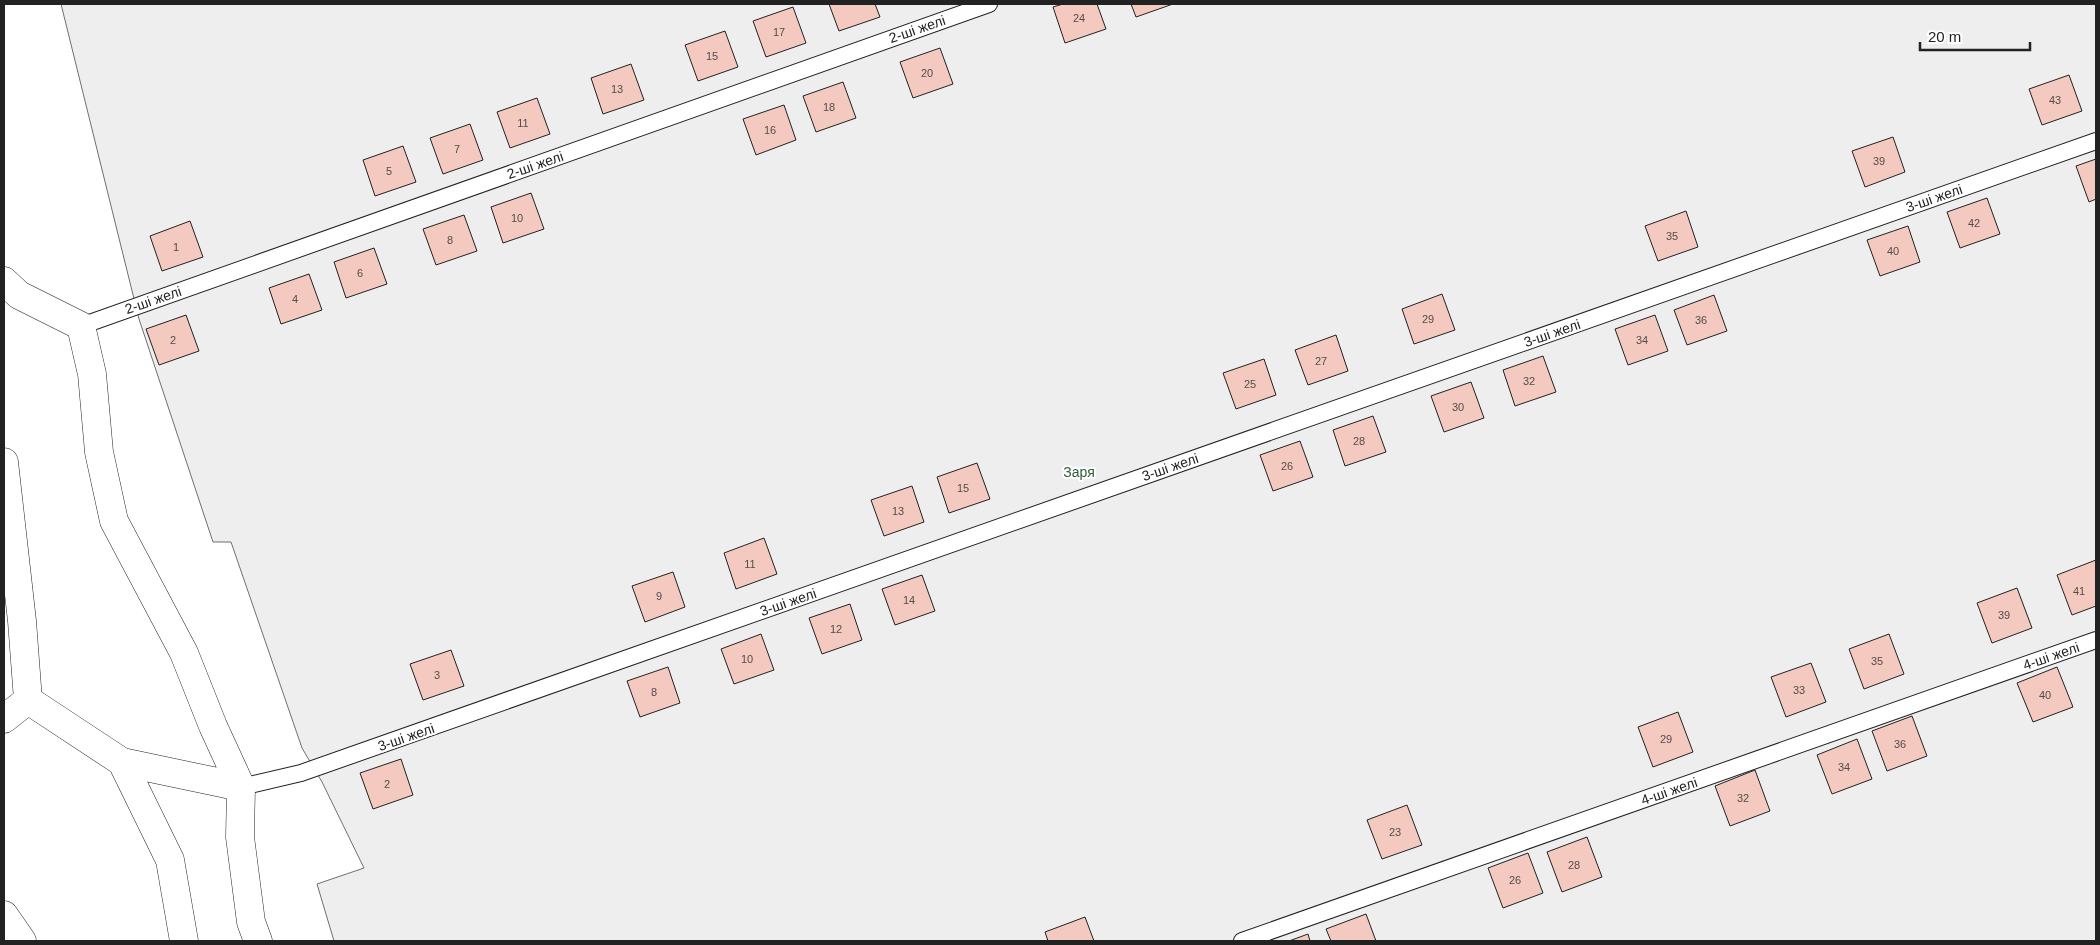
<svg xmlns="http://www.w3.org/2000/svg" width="2100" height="945" font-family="Helvetica,sans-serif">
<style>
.green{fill:#eee;stroke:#6f6f6f}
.building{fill:#f3c9c0;stroke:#222}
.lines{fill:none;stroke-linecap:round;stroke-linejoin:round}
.lane-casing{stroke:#222;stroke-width:18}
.street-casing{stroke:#222;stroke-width:29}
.lane{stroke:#fff;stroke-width:16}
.street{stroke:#fff;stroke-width:28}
.labels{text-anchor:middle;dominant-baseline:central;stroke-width:4;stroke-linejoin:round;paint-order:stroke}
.number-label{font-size:11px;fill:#564c4a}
.street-label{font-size:14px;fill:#222;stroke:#fff}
.park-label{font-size:14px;fill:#2f5e38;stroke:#fff}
</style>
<rect width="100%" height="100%" fill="#fff"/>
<!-- green -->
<path class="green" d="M61,4H2096V941H334L317,884L364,868L322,782L302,748L231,542H213L139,319Z"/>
<!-- building -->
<path class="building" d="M829,4H875L880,17L839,31Z
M1063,4H1097L1106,29L1065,43L1053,7Z
M1131,4H1173L1136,17Z
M793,7L806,43L766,57L753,21Z
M725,31L738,67L698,81L685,45Z
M940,48L953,84L913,98L900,62Z
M631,64L644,100L603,114L591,78Z
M2069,75L2082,111L2042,125L2029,89Z
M843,82L856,118L816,132L803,96Z
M537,98L550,134L510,148L497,112Z
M784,105L796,140L756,155L743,119Z
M470,124L483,160L443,174L430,138Z
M1893,137L1905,172L1865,187L1852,151Z
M403,146L416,182L375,196L363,160Z
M2096,159V199L2089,202L2076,166Z
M531,193L544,229L503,243L491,207Z
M1987,198L2000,234L1960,248L1947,212Z
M1686,211L1698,247L1658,261L1645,226Z
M464,215L477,251L436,265L423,229Z
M190,221L203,257L162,271L150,236Z
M1908,226L1920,262L1880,276L1867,240Z
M374,248L387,284L346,298L334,262Z
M309,274L322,310L281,324L269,288Z
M1442,294L1455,330L1414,344L1402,309Z
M1714,295L1727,331L1687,345L1674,310Z
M186,315L199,351L159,365L146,329Z
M1655,315L1668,351L1628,365L1615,329Z
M1336,335L1348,371L1308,385L1295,350Z
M1543,356L1556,392L1515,406L1503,370Z
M1264,359L1276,395L1236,409L1223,373Z
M1471,382L1484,418L1444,432L1431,396Z
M1373,416L1386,452L1345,466L1333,430Z
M1300,441L1313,477L1273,491L1260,455Z
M977,463L990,499L949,513L937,477Z
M912,486L924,522L884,536L871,500Z
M764,538L777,574L736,589L724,553Z
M2096,560V606L2072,615L2057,575Z
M673,572L685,607L645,622L632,586Z
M922,575L935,611L895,625L882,589Z
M2017,588L2032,628L1992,643L1977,603Z
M850,604L862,640L822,654L809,618Z
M761,634L774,670L734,684L721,649Z
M1889,634L1904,674L1864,689L1849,649Z
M451,650L464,686L423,700L410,664Z
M1811,663L1826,702L1786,717L1771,677Z
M668,667L680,703L640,717L627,681Z
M2057,667L2073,707L2033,722L2017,683Z
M1678,712L1693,752L1653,767L1638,727Z
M1912,716L1927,756L1887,771L1872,731Z
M1857,739L1872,779L1832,794L1817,755Z
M401,759L413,795L373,809L360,773Z
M1755,770L1770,811L1730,826L1715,786Z
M1407,805L1422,845L1382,859L1367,820Z
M1587,837L1602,877L1562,892L1547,852Z
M1528,853L1543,893L1503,908L1488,868Z
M1366,914L1376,941H1331L1326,929Z
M1085,917L1094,941H1048L1045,932Z
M1308,934L1310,941H1289Z"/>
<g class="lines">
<defs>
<path id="lane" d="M81,326L989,4
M241,787L301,773L2096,141
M1242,941L2096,640"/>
<path id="street" d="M4,281L19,295L81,326L92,374L99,452L114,521L184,653L213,726L241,787L240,837L251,922L258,941
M4,462L22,621L28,700L122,762L241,787
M4,719L28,700
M122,762L170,860L184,941
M4,915L22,941"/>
</defs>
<!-- lane casing -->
<use href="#lane" class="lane-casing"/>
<!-- street casing -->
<use href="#street" class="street-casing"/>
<!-- lane -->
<use href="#lane" class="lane"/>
<!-- street -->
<use href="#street" class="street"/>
</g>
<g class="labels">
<!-- number labels -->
<g class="number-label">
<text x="1079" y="18">24</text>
<text x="779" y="32">17</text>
<text x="712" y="56">15</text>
<text x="927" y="73">20</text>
<text x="617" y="89">13</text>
<text x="2055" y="100">43</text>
<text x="829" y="107">18</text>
<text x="523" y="123">11</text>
<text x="770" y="130">16</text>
<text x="457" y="149">7</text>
<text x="1879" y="161">39</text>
<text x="389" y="171">5</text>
<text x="517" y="218">10</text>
<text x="1974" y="223">42</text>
<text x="1672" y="236">35</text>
<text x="450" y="240">8</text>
<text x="176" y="247">1</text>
<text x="1893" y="251">40</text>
<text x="360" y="273">6</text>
<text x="295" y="299">4</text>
<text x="1428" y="319">29</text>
<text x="1701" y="320">36</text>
<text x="173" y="340">2</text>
<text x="1642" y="340">34</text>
<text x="1321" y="361">27</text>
<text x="1529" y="381">32</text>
<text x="1250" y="384">25</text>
<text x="1458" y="407">30</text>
<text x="1359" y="441">28</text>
<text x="1287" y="466">26</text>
<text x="963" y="488">15</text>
<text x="898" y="511">13</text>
<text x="750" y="564">11</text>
<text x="2079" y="591">41</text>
<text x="659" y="596">9</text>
<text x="909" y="600">14</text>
<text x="2004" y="615">39</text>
<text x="836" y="629">12</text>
<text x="747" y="659">10</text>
<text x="1877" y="661">35</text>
<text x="437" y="675">3</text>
<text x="1799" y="690">33</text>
<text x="654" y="692">8</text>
<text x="2045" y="695">40</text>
<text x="1666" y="739">29</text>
<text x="1900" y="744">36</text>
<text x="1844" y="767">34</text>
<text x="387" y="784">2</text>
<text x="1743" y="798">32</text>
<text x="1395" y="832">23</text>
<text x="1574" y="865">28</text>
<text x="1515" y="880">26</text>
</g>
<!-- street labels -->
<g class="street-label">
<text transform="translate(917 29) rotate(-19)">2-ші желі</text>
<text transform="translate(535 165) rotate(-19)">2-ші желі</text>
<text transform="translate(1934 198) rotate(-19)">3-ші желі</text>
<text transform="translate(153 300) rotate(-19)">2-ші желі</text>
<text transform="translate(1552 333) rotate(-19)">3-ші желі</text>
<text transform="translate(1170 467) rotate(-19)">3-ші желі</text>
<text transform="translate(788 602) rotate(-19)">3-ші желі</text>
<text transform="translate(2051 656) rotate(-19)">4-ші желі</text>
<text transform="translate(406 737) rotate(-19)">3-ші желі</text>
<text transform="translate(1669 791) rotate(-19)">4-ші желі</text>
</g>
<!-- park labels -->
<g class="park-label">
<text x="1079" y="472">Заря</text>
</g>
</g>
<!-- border -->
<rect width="2100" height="945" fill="none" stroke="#222222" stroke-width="10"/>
<!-- scale -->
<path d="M1920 42v8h110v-8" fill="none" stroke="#222222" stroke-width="2.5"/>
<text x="1928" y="42" font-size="15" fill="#222222" stroke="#ffffff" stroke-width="4" paint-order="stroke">20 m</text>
</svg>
